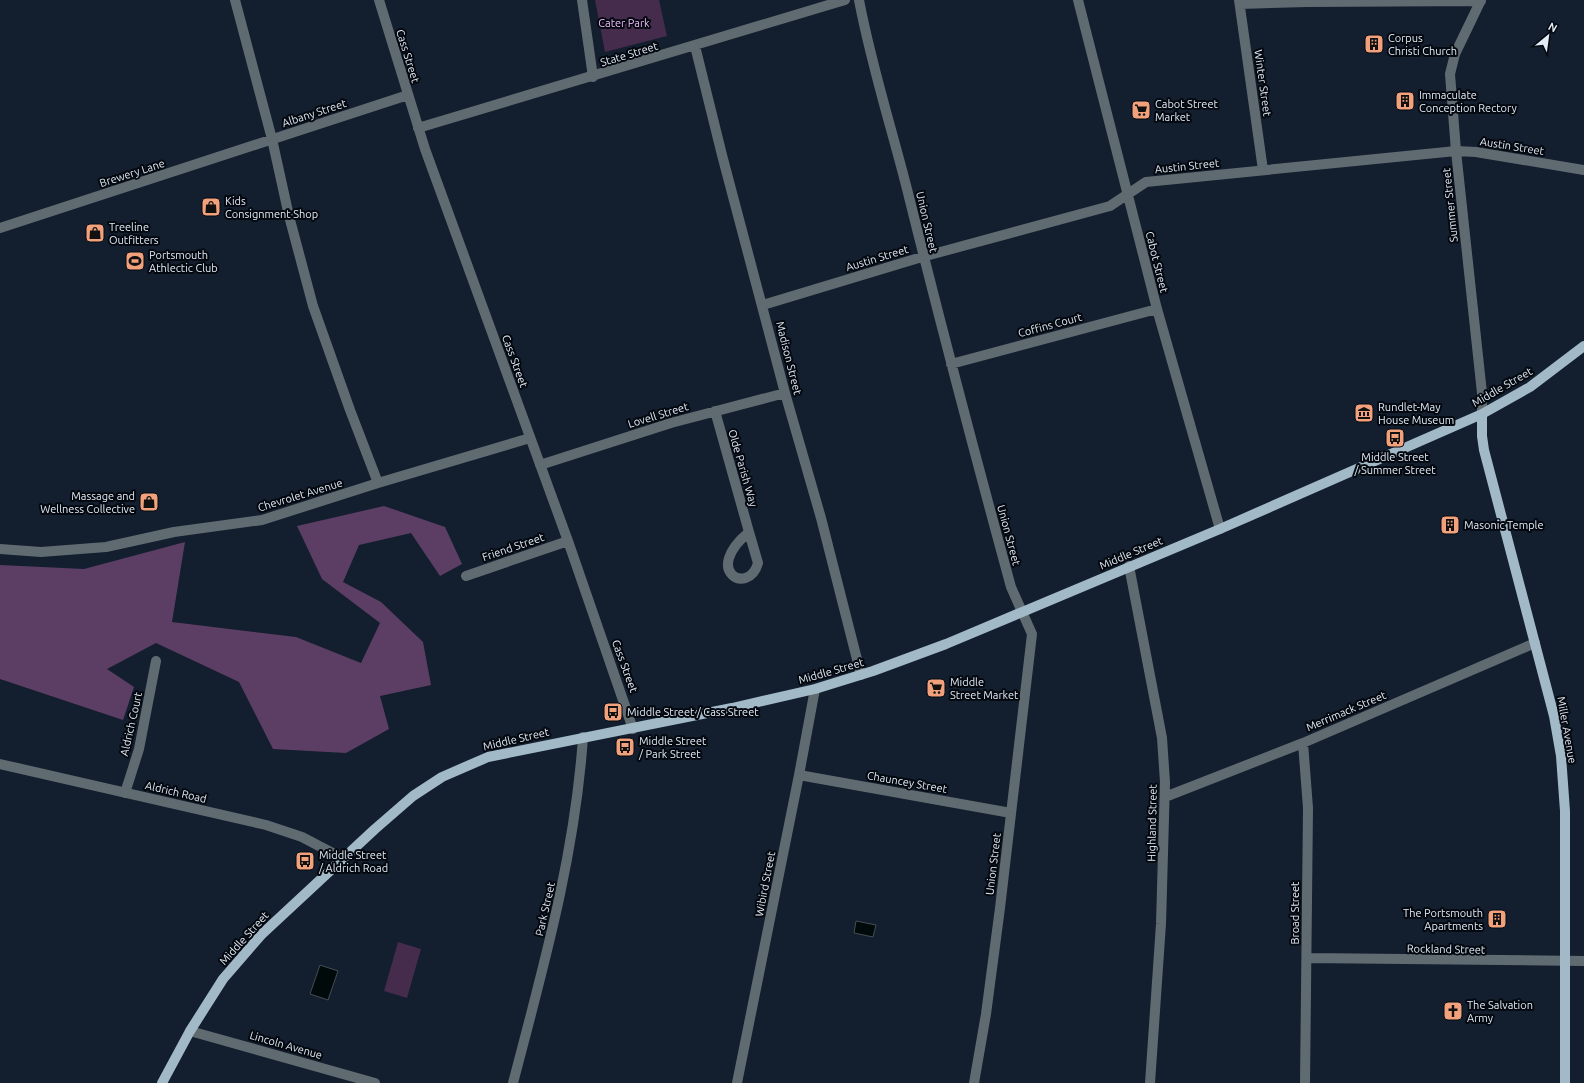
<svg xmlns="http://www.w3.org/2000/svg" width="1584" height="1083" font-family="Ubuntu,sans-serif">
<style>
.green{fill:#452b4c}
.forest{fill:#5c3e65}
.water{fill:#000a0b;stroke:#444e52}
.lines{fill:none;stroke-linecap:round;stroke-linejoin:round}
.minor{stroke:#606b71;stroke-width:10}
.major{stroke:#a2bac7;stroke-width:10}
.labels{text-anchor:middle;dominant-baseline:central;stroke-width:4;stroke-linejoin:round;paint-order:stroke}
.park-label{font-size:11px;fill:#efbdfe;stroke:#04080f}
.poi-label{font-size:11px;fill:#e3ebf7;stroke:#04080f;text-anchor:start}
.street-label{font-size:11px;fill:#e3ebf7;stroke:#04080f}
</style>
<rect width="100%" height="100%" fill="#131e2f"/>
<!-- green -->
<path class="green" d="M595,0H659L667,36L605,52Z
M398,942L421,949L407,998L384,991Z"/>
<!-- forest -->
<path class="forest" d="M384,506L445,527L462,564L440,576L411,533L359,545L343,582L381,602L423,642L431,685L380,696L389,729L346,753L273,749L239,682L156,643L107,669L134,687L123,720L0,679V565L84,569L185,542L172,622L296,637L361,663L380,623L322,579L297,526Z"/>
<!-- water -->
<path class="water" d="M856,921L876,925L873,937L854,933Z
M320,965L338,971L328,1000L310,994Z"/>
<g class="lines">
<!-- minor -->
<path class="minor" d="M235,0L272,139L289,216L313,306L350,410L378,483
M379,0L425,149L568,541L633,729
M582,0L593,77
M859,0C871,64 891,126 907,189C940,322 975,455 1011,587L1032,634L1000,908L986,1014L974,1083
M1078,0L1157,309L1220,529
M1239,0L1263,170
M1481,0L1455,54L1450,74L1456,151L1482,393V414
M1240,4L1307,2L1481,1
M695,46L722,155L785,393L821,518L861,675
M418,128L845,0
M0,228L408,95
M763,305L922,257L1110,206L1146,182L1456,151L1476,152L1584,170
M951,364L1157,309
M715,411L749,532C701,572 749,596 758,563L749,532
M540,465L671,423L785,393
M0,549L41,552L106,547L174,532L262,520L378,483L530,438
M1129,566L1162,738L1165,782L1161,924L1150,1083
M466,576L568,541
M1303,743L1308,808L1305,1083
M0,764L266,825L302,837L342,858
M799,775L1011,813
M125,793L139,749L156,661
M1165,797L1303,743L1535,643
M1307,958L1584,961
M190,1031L375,1083
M513,1083C543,968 575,856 583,737
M737,1083L799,775L815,689"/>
<!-- major -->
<path class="major" d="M1482,414V436L1484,450L1554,716L1561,756L1565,811V1083
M162,1083L190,1031L223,979L262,934L375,829L413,796L442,777L488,757L732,708L815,689L873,671L946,644L1220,529L1482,414L1530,387L1584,346"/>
</g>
<!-- icons -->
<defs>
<symbol id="building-square" viewBox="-11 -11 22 22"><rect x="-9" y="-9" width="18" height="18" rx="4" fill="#f1a17b" stroke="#04080f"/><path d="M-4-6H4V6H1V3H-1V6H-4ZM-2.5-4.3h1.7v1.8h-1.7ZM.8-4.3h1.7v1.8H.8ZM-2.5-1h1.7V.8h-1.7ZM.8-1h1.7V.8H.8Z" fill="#111"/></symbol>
<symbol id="supermarket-square" viewBox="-11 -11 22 22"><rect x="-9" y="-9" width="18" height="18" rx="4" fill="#f1a17b" stroke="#04080f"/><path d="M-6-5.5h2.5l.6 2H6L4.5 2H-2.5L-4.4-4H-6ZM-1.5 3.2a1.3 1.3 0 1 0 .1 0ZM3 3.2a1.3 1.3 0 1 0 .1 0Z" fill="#111"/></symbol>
<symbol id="shop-square" viewBox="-11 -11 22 22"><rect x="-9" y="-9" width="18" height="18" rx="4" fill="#f1a17b" stroke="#04080f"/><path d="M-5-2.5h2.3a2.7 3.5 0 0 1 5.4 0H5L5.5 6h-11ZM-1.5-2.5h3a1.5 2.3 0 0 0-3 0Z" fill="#111"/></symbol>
<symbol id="stadium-square" viewBox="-11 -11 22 22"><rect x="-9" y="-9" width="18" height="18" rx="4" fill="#f1a17b" stroke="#04080f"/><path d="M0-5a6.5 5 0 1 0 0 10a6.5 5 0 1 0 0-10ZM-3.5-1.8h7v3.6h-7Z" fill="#111"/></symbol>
<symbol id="museum-square" viewBox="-11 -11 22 22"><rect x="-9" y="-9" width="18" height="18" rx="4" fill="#f1a17b" stroke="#04080f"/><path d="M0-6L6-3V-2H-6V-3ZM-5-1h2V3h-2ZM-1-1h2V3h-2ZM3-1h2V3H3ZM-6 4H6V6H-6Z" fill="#111"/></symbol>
<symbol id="bus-square" viewBox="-11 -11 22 22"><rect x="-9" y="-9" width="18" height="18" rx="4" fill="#f1a17b" stroke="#04080f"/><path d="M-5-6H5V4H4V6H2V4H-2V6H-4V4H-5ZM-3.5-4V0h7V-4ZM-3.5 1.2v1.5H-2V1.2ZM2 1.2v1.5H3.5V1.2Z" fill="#111"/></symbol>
<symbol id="church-square" viewBox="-11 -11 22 22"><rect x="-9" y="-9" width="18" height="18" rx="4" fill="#f1a17b" stroke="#04080f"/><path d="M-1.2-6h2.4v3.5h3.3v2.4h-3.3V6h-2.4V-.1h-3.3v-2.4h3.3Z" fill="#111"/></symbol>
</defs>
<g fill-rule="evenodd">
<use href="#building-square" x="1363" y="33" width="22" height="22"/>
<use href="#building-square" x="1394" y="90" width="22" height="22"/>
<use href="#supermarket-square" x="1130" y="99" width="22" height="22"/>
<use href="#shop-square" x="200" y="196" width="22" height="22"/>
<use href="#shop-square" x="84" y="222" width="22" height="22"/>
<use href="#stadium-square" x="124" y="250" width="22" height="22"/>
<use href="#museum-square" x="1353" y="402" width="22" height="22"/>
<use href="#bus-square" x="1384" y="427" width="22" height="22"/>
<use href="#shop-square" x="138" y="491" width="22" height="22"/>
<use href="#building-square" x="1439" y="514" width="22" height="22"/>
<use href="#supermarket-square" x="925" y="677" width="22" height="22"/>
<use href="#bus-square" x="602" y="701" width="22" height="22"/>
<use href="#bus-square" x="614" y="736" width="22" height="22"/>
<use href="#bus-square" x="294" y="850" width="22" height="22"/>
<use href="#building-square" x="1486" y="908" width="22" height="22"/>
<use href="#church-square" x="1442" y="1000" width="22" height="22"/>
</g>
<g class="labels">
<!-- park labels -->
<g class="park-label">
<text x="624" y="23">Cater Park</text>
</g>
<!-- poi labels -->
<g class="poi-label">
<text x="1388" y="38">Corpus<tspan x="1388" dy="13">Christi Church</tspan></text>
<text x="1419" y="95">Immaculate<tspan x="1419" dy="13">Conception Rectory</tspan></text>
<text x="1155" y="104">Cabot Street<tspan x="1155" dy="13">Market</tspan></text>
<text x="225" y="201">Kids<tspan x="225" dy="13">Consignment Shop</tspan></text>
<text x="109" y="227">Treeline<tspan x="109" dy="13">Outfitters</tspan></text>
<text x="149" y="255">Portsmouth<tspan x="149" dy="13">Athlectic Club</tspan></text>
<text x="1378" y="407">Rundlet-May<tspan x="1378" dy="13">House Museum</tspan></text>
<text x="1395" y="457" text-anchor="middle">Middle Street<tspan x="1395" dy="13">/ Summer Street</tspan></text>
<text x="135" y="496" text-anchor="end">Massage and<tspan x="135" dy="13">Wellness Collective</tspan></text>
<text x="1464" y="525">Masonic Temple</text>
<text x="950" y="682">Middle<tspan x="950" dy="13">Street Market</tspan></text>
<text x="627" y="712">Middle Street / Cass Street</text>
<text x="639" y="741">Middle Street<tspan x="639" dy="13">/ Park Street</tspan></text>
<text x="319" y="855">Middle Street<tspan x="319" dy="13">/ Aldrich Road</tspan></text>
<text x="1483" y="913" text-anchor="end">The Portsmouth<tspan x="1483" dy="13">Apartments</tspan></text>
<text x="1467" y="1005">The Salvation<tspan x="1467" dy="13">Army</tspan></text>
</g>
<!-- street labels -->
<g class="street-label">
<text transform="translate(629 54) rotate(-17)">State Street</text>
<text transform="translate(408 56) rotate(73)">Cass Street</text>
<text transform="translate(1263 83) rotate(82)">Winter Street</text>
<text transform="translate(314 113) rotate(-18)">Albany Street</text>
<text transform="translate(1512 146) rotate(9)">Austin Street</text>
<text transform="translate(1187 166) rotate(-6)">Austin Street</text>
<text transform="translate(132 173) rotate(-18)">Brewery Lane</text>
<text transform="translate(1450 205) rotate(-96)">Summer Street</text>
<text transform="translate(927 222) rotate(77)">Union Street</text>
<text transform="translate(877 258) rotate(-17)">Austin Street</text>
<text transform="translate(1157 262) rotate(76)">Cabot Street</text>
<text transform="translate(1050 325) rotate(-15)">Coffins Court</text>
<text transform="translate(789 358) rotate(76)">Madison Street</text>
<text transform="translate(515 361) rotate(70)">Cass Street</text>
<text transform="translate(1502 387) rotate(-30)">Middle Street</text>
<text transform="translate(658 415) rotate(-17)">Lovell Street</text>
<text transform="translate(743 468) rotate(74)">Olde Parish Way</text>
<text transform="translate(300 495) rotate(-17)">Chevrolet Avenue</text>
<text transform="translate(1009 535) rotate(75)">Union Street</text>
<text transform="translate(513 547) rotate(-19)">Friend Street</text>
<text transform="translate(1131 553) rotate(-23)">Middle Street</text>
<text transform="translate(625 666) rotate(70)">Cass Street</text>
<text transform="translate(831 671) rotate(-16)">Middle Street</text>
<text transform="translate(1346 711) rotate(-23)">Merrimack Street</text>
<text transform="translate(131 724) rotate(-77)">Aldrich Court</text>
<text transform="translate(1567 730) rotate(80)">Miller Avenue</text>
<text transform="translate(516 739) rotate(-13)">Middle Street</text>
<text transform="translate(907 782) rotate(10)">Chauncey Street</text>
<text transform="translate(176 792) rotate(13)">Aldrich Road</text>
<text transform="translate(1152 823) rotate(-89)">Highland Street</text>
<text transform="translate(993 864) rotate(-83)">Union Street</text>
<text transform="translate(765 884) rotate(-79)">Wibird Street</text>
<text transform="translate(545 909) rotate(-77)">Park Street</text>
<text transform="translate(1295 913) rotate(-90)">Broad Street</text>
<text transform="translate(244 938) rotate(-48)">Middle Street</text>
<text transform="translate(1446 949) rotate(1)">Rockland Street</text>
<text transform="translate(286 1045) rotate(16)">Lincoln Avenue</text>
</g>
</g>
<!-- north arrow -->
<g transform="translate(1548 36) rotate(29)" stroke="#04080f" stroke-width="3" paint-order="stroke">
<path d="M0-3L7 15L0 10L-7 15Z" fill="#e3ebf7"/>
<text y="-6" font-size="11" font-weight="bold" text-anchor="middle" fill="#e3ebf7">N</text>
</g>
</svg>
